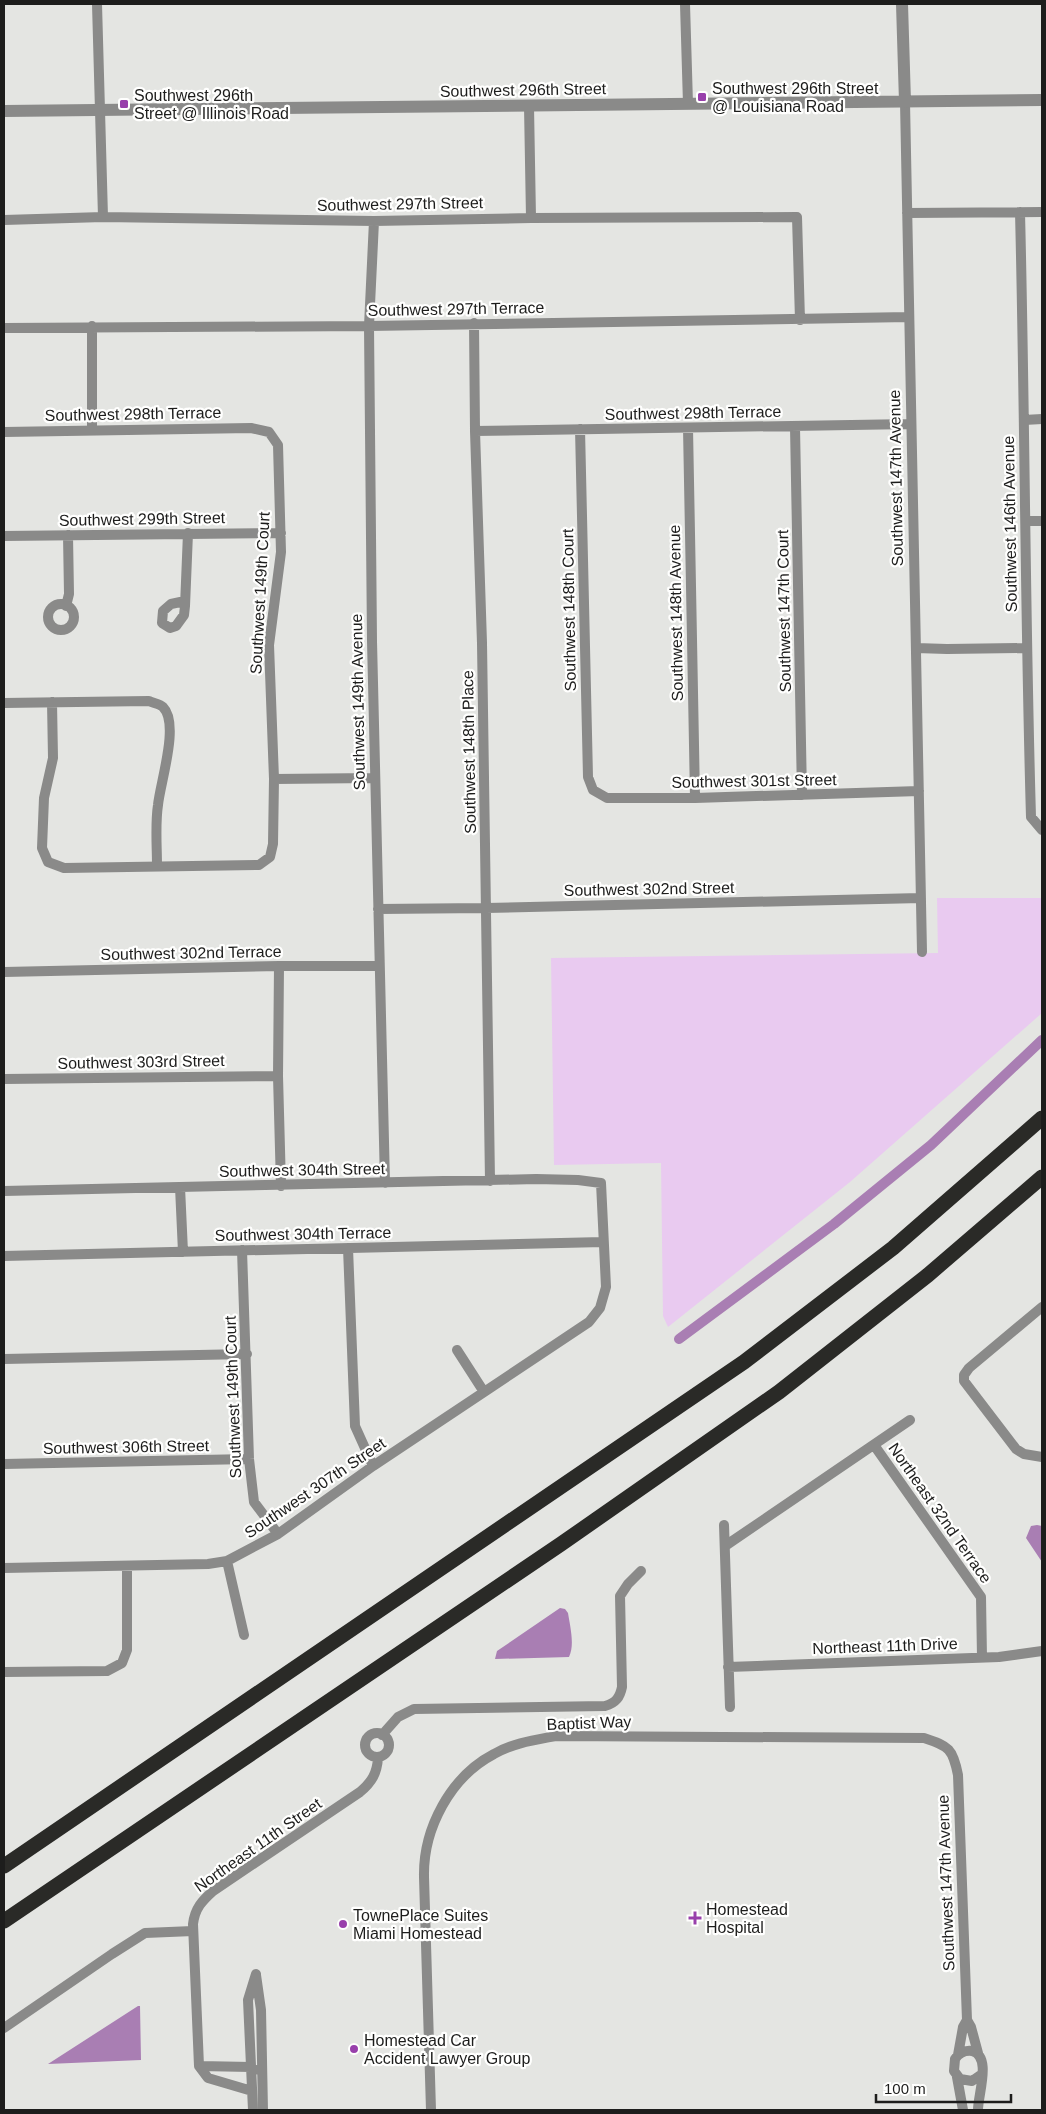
<svg xmlns="http://www.w3.org/2000/svg" width="1046" height="2114" font-family="Helvetica,sans-serif">
<style>
.green{fill:#e9caf0}
.water{fill:#a97eb3}
.lines{fill:none;stroke-linecap:round;stroke-linejoin:round}
.canal{stroke:#a97eb3;stroke-width:10}
.minor{stroke:#8a8a89;stroke-width:10}
.tertiary{stroke:#8a8a89;stroke-width:12}
.motorway{stroke:#2a2a27;stroke-width:15}
.poi-dot{fill:#983fab;stroke:#fffffe;stroke-width:2}
.labels{text-anchor:middle;dominant-baseline:central;stroke-width:4.5;stroke-linejoin:round;paint-order:stroke}
.poi-label{font-size:16px;fill:#1d1d1c;stroke:#fffffe;text-anchor:start}
.street-label{font-size:16px;fill:#1d1d1c;stroke:#fffffe}
</style>
<rect width="100%" height="100%" fill="#e4e5e2"/>
<!-- green -->
<path class="green" d="M937,898H1042V1013L850,1182L668,1327L663,1316L661,1163L554,1165L551,958L938,953Z"/>
<!-- water -->
<path class="water" d="M1037,1525L1042,1526V1562L1026,1538L1031,1526Z
M560,1608L565,1609L568,1613C570,1626 575,1645 569,1657L495,1659L497,1651Z
M138,2006H140L141,2060L48,2064Z"/>
<g class="lines">
<!-- canal -->
<path class="canal" d="M679,1339L834,1224L931,1145L1042,1040"/>
<!-- minor -->
<path class="minor" d="M97,4L103,217
M685,4L688,104
M905,102L922,952
M529,106L531,218
M1020,212C1025,414 1025,616 1031,817L1042,830
M907,213L1042,212
M4,220L103,217L374,221L531,218L797,217L800,320
M374,221L369,326L372,641L385,1183
M474,323L475,431L482,643L490,1181
M4,328L369,326L909,317
M1024,420L1042,419
M795,427L802,795
M688,428L695,798
M580,429L588,777L593,790L607,798H695L919,791
M92,430V326
M475,431L911,424
M4,432L251,428L269,432L278,445L281,552L269,645L274,779L273,844L270,857L259,865L64,868L48,862L42,848L44,798L53,758L52,702
M1027,521H1042
M4,536L281,533
M185,601L171,604L163,611L162,623L170,628L176,626L184,615L185,606L188,533
M48 617a13 13 0 1 1 26 0a13 13 0 1 1-26 0Z
M66,606L69,594L68,535
M916,648L947,649L1026,648
M4,703L149,701C153,703 160,704 163,707C180,724 160,783 158,805C155,824 157,846 157,866
M274,779L374,778
M378,909L486,908L921,898
M279,966L278,1076L281,1186
M4,972L279,966H379
M4,1079L278,1076
M180,1187L183,1252
M4,1191L536,1179L578,1180L601,1183L606,1287L600,1308L589,1322L373,1466L278,1534L227,1561L208,1564L4,1568
M348,1248L355,1426L373,1466
M242,1250L249,1459L254,1502L278,1534
M4,1256L603,1242
M1042,1307L969,1368L964,1375V1381L1016,1449L1024,1454L1042,1457
M457,1350L484,1392
M4,1359L247,1354
M874,1445L981,1597L982,1658
M4,1464L249,1459
M724,1525L730,1707
M725,1546L910,1420
M227,1561L244,1635
M728,1667L999,1657L1042,1651
M4,1672L107,1671L122,1663L127,1650V1566
M365 1745a12 12 0 1 1 24 0a12 12 0 1 1-24 0Z
M382,1735L398,1717L414,1709L605,1706C616,1703 620,1697 622,1687L620,1596L628,1584L641,1571
M256,1975L261,2010L263,2110
M4,2028L112,1954L145,1933L193,1931
M958,2055L963,2027L967,2020
M199,2066L193,1924C195,1908 202,1901 213,1891L360,1792C372,1782 377,1773 378,1758
M199,2066L251,2067L255,2070
M199,2066L208,2078L252,2091
M957,2077L963,2110
M253,2110L248,2000L256,1974
M431,2110L424,1877C423,1829 450,1777 494,1754C513,1743 535,1740 556,1736L924,1738C949,1746 953,1749 958,1775L967,2020L971,2027L978,2053
M978,2110C978,2094 992,2056 972,2051C964,2050 959,2053 955,2059L954,2071L960,2079L972,2081L982,2074"/>
<!-- tertiary -->
<path class="tertiary" d="M902,4L905,102
M4,111L1042,100"/>
<!-- motorway -->
<path class="motorway" d="M4,1866L744,1362L893,1248L1042,1118
M4,1921L561,1544L779,1392L928,1275L1042,1177"/>
</g>
<!-- markers -->
<g class="poi-dot">
<rect x="697" y="92" width="10" height="10" rx="2.5"/>
<rect x="119" y="99" width="10" height="10" rx="2.5"/>
<path d="M692.5 1910.5h5v5h5v5h-5v5h-5v-5h-5v-5h5z"/>
<circle cx="343" cy="1924" r="5"/>
<circle cx="354" cy="2049" r="5"/>
</g>
<g class="labels">
<!-- poi labels -->
<g class="poi-label">
<text x="712" y="88">Southwest 296th Street<tspan x="712" dy="18">@ Louisiana Road</tspan></text>
<text x="134" y="95">Southwest 296th<tspan x="134" dy="18">Street @ Illinois Road</tspan></text>
<text x="706" y="1909">Homestead<tspan x="706" dy="18">Hospital</tspan></text>
<text x="353" y="1915">TownePlace Suites<tspan x="353" dy="18">Miami Homestead</tspan></text>
<text x="364" y="2040">Homestead Car<tspan x="364" dy="18">Accident Lawyer Group</tspan></text>
</g>
<!-- street labels -->
<g class="street-label">
<text transform="translate(523 90) rotate(-1)">Southwest 296th Street</text>
<text transform="translate(400 204) rotate(-1)">Southwest 297th Street</text>
<text transform="translate(456 309) rotate(-1)">Southwest 297th Terrace</text>
<text transform="translate(693 413) rotate(-1)">Southwest 298th Terrace</text>
<text transform="translate(133 414) rotate(-1)">Southwest 298th Terrace</text>
<text transform="translate(896 478) rotate(-91)">Southwest 147th Avenue</text>
<text transform="translate(142 519) rotate(-1)">Southwest 299th Street</text>
<text transform="translate(1010 524) rotate(-91)">Southwest 146th Avenue</text>
<text transform="translate(260 593) rotate(-87)">Southwest 149th Court</text>
<text transform="translate(569 610) rotate(-91)">Southwest 148th Court</text>
<text transform="translate(784 611) rotate(-91)">Southwest 147th Court</text>
<text transform="translate(676 613) rotate(-91)">Southwest 148th Avenue</text>
<text transform="translate(358 702) rotate(-91)">Southwest 149th Avenue</text>
<text transform="translate(469 752) rotate(-91)">Southwest 148th Place</text>
<text transform="translate(754 781) rotate(-1)">Southwest 301st Street</text>
<text transform="translate(649 889) rotate(-1)">Southwest 302nd Street</text>
<text transform="translate(191 953) rotate(-1)">Southwest 302nd Terrace</text>
<text transform="translate(141 1062) rotate(-1)">Southwest 303rd Street</text>
<text transform="translate(302 1170) rotate(-1)">Southwest 304th Street</text>
<text transform="translate(303 1234) rotate(-1)">Southwest 304th Terrace</text>
<text transform="translate(233 1397) rotate(-92)">Southwest 149th Court</text>
<text transform="translate(126 1447) rotate(-1)">Southwest 306th Street</text>
<text transform="translate(315 1488) rotate(-34)">Southwest 307th Street</text>
<text transform="translate(940 1513) rotate(55)">Northeast 32nd Terrace</text>
<text transform="translate(885 1646) rotate(-2)">Northeast 11th Drive</text>
<text transform="translate(589 1723) rotate(-2)">Baptist Way</text>
<text transform="translate(258 1845) rotate(-35)">Northeast 11th Street</text>
<text transform="translate(946 1883) rotate(-92)">Southwest 147th Avenue</text>
</g>
</g>
<!-- border -->
<rect width="1046" height="2114" fill="none" stroke="#1d1d1c" stroke-width="10"/>
<!-- scale -->
<path d="M876 2094v8h135v-8" fill="none" stroke="#1d1d1c" stroke-width="2.5"/>
<text x="884" y="2094" font-size="15" fill="#1d1d1c" stroke="#fffffe" stroke-width="4" paint-order="stroke">100 m</text>
</svg>
